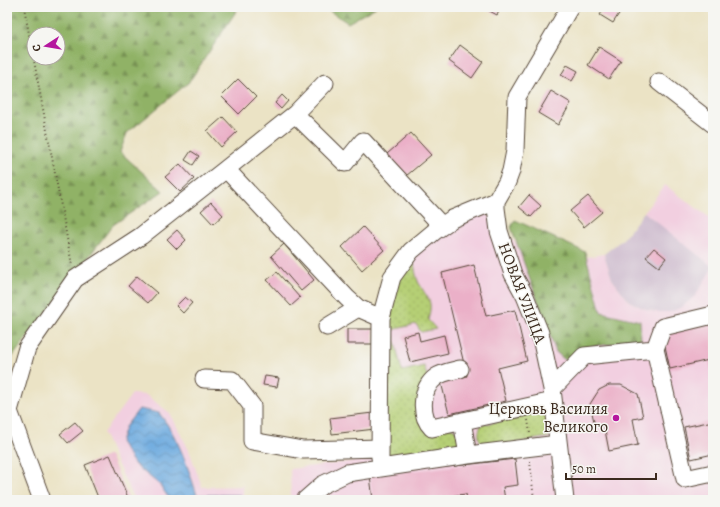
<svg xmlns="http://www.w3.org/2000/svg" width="720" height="507" font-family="Alegreya,serif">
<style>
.built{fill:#f2cfe0}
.industrial{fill:#cfbdcf}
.grass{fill:url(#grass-dots);stroke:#787c4a}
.forest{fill:url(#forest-firs);stroke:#666e42;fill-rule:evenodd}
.water{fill:url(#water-waves);stroke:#546a7e}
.building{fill:#ebb0c8}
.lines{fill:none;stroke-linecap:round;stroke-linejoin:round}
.minor-casing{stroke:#554637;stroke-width:19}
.path{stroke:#554637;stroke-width:2;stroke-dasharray:1 3;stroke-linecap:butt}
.minor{stroke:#fff;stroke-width:17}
.poi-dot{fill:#b5179e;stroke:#f6f6f2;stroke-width:1.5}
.labels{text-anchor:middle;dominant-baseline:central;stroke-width:3;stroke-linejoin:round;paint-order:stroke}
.street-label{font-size:16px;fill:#3b2a1e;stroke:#f6f6f2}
.poi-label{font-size:16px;fill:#3b2a1e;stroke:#f6f6f2;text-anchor:end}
</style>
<defs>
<pattern id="grass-dots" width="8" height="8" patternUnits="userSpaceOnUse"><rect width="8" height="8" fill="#b5cf75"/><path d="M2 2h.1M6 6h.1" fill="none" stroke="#9db265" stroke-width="1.8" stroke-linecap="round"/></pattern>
<pattern id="forest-firs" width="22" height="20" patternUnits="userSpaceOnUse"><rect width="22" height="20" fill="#90b266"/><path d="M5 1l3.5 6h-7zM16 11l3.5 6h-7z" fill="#779153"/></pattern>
<pattern id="water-waves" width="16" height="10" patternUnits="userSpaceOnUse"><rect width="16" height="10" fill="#6daadf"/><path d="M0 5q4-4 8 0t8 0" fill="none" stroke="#5b8bb4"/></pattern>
</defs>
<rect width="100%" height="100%" fill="#f6f6f2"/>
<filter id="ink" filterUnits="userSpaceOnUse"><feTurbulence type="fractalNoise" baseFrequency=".025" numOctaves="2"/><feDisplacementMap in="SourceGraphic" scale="8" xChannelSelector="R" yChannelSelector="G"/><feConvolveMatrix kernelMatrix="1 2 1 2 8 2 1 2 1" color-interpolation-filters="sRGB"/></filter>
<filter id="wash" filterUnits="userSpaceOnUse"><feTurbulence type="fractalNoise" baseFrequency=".012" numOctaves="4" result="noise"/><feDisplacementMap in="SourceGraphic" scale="16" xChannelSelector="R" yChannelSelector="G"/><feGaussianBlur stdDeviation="0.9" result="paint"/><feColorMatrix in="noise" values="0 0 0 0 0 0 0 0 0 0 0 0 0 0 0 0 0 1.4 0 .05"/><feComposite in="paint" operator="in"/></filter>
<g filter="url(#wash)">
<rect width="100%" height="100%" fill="#ebe3c5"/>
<!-- built -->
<path class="built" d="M665,185L713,220V500H291L290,469L380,458L390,307L421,246L483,209L538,266L604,254L612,279L629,301L643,308L656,312L712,268L644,212Z
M132,394L146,395L170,413L189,450L202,487L243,486V500H134L103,433Z"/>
<!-- industrial -->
<path class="industrial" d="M644,212L713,267L695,296L682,307L670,312H656L643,308L629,301L612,279L604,254L623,239Z"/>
<!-- grass -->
<path class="grass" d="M413,257C415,265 415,278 420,285C429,301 433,300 428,320L436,329L421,332L416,324L392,330L402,371L424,366L427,376L421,418L455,429L460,438L458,449L391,459L385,454V337L397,279Z
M547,411L552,432L549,437L484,448C478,441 477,434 481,425Z"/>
<!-- forest -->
<path class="forest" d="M7,7H239L189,82L127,133L120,152L163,191L113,225L7,364ZM34,34H58V58H34Z
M323,7H376L348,23Z
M515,220L585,252L601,312L640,321L641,341L593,346L565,360L556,352L511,227Z"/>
<!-- water -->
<path class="water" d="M139,409L159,413C179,438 187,465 197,495H240L241,500H170L160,485L135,465L120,442L125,427Z"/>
<g id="blocks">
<!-- building -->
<path class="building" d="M482,7H500L501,8L497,15Z
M605,7H611L620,12L613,23L600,15Z
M460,45L483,62L472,78L449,61Z
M599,47L621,61L609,79L588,65Z
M567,65L578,71L572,81L561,75Z
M238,79L256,97L239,114L221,96Z
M551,91L571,103L558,125L538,113Z
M282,95L288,101L281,109L275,103Z
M223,117L237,132L221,147L207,131Z
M411,133L431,155L406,176L387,154Z
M191,151L199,156L193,165L185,160Z
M180,164L194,179L180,192L165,177Z
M529,195L541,206L531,217L519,207Z
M588,196L602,212L584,227L570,211Z
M211,202L223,215L213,224L201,211Z
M363,227L384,250L362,270L342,247Z
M177,230L186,240L177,249L167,239Z
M284,244L314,280L301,291L271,256Z
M654,248L666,258L659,267L646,257Z
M474,265L486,316L515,310L527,361L498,368L506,401L449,414L441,382L467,376L442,273Z
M277,272L300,298L291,306L267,280Z
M137,276L157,293L148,303L128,286Z
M185,297L192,303L183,313L176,306Z
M713,321V377L709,360L670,369L662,332Z
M347,329H373L374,344H347Z
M418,332L420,341L444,335L448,353L410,362L403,336Z
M265,376L279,378L277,387L263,385Z
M609,385H621L638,394L643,417L633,419L638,445L609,451L604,425L595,426L590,404L599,390Z
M373,413L375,429L332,434L330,418Z
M713,421V454L691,459L684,427Z
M75,422L83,431L68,443L60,434Z
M110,455L129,500H99L85,465Z
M515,459L518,485L503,487L505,500H467L466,494L415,500H373L370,476Z"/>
</g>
</g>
<g filter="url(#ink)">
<use href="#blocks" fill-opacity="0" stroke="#554637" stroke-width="1"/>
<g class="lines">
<defs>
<path id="minor" d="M659,82L713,124
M295,114L345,163L363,141L442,226
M226,169L295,114L325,83
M713,315L663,327L655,349L685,479L713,473
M327,327L358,308
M460,369C452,371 443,372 436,377C421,388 419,415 432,428L553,401
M204,379L232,380L252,406V441L303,450L380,448
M552,389L584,356L655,349
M462,421L468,455
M380,458L381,318L392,277L411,251L435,231L452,219L496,201
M42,500L9,411L27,348L75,279L141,236L226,169L347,298L358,308L381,318
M305,500L322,485L347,473L468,455L558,444
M565,500L552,389L540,333L525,296L513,274L499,231L496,208V201L507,182L511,171L515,151L517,97L570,7"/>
</defs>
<!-- minor casing -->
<use href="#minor" class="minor-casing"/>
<!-- path -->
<path class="path" d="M24,7L72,265
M528,420L530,433
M530,461L534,500"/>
<!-- minor -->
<use href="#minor" class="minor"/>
</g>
</g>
<!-- markers -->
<circle class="poi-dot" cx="616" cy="418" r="4"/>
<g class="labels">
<!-- street labels -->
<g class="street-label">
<text transform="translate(522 293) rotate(69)">НОВАЯ УЛИЦА</text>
</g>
<!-- poi labels -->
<g class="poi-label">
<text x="608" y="409">Церковь Василия<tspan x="608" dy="18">Великого</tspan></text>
</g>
</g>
<!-- margin -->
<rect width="720" height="507" fill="none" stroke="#f6f6f2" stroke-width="24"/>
<!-- north arrow -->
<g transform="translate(46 46) rotate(258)"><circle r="19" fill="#f6f6f2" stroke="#aba49d"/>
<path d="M0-3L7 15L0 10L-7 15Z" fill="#b5179e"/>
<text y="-6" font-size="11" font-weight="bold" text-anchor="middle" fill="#3b2a1e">С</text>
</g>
<!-- scale -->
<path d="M566 473v6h90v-6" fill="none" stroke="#3b2a1e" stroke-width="2"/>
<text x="572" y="473" font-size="12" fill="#3b2a1e" stroke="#f6f6f2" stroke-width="3" paint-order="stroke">50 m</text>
</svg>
